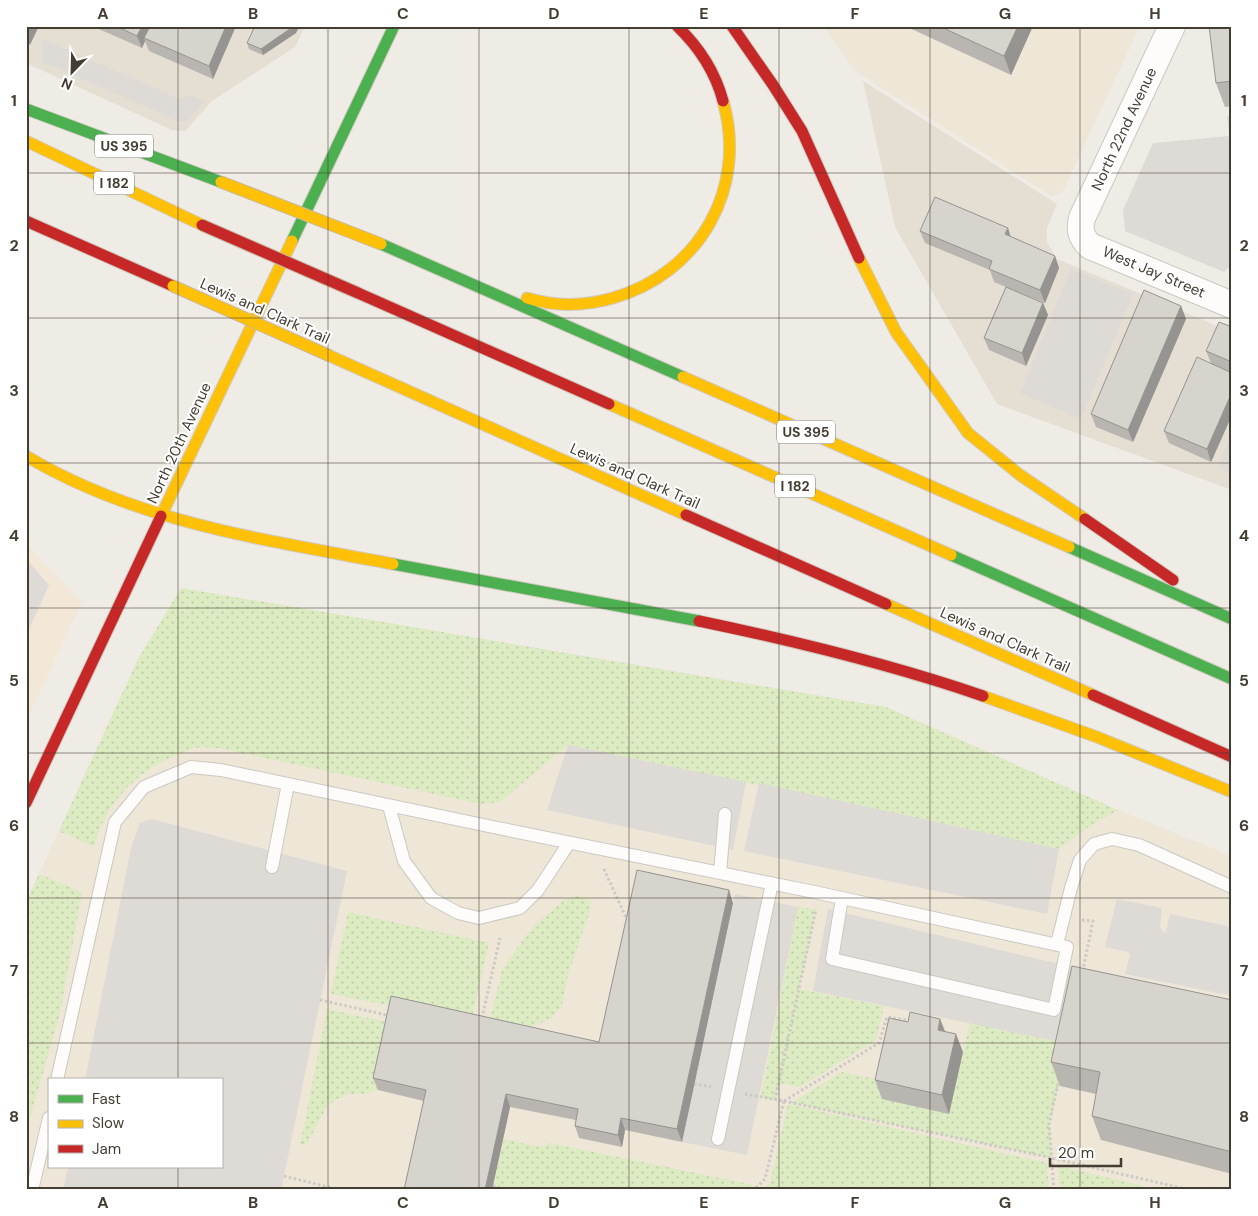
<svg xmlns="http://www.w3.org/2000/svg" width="1258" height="1216" font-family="'DM Sans',sans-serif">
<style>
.residential{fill:#e4ded3}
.commercial{fill:#f3e7d7}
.education{fill:#eee6d7;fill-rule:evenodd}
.grass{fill:url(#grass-dots)}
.parking{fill:#dedbd6}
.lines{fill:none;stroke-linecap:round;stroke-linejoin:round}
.lane-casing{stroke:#cbc8c2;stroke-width:14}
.street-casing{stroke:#cbc8c2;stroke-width:28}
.fast-casing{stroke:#d0cabe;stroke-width:13}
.slow-casing{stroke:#d0cabe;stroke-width:13}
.jam-casing{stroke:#d0cabe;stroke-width:13}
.path{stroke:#cdcac6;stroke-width:3;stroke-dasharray:2.5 2.5;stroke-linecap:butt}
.lane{stroke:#fdfcfb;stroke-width:12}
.street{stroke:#fdfcfb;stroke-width:26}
.fast{stroke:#4caf50;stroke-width:11}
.slow{stroke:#ffc107;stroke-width:11}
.jam{stroke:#c62828;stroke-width:11}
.slow-bridge-casing{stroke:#c8b8a0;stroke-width:13;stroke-linecap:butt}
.jam-bridge-casing{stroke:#c8b8a0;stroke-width:13;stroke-linecap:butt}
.slow-bridge{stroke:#ffc107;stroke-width:11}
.jam-bridge{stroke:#c62828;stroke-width:11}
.wall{fill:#b9b5b0}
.shaded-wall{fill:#969490}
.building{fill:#d7d3cd;stroke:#969490}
.grid{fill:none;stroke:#443d32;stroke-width:1;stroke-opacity:0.55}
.labels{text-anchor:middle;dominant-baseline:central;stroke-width:4;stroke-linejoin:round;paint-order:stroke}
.shield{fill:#fff;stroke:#7c7770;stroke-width:1}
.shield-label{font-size:14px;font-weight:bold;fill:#443d32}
.street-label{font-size:15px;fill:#443d32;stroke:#fff}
.neatline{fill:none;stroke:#443d32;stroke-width:2}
.grid-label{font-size:16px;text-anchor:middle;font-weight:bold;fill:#443d32}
</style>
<defs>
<pattern id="grass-dots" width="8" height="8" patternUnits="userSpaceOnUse" patternTransform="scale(1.25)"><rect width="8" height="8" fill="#ddebc3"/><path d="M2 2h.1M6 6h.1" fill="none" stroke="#bfcaa8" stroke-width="1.8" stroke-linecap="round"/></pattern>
</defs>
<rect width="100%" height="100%" fill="#efece6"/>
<!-- residential -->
<path class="residential" d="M26,26H305L295,47L212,101L185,131L172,130L26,63Z
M863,81L1057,204L1047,228V242L1057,259L1232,332V490L997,404L895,227Z"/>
<!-- commercial -->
<path class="commercial" d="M26,544L82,602L26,721Z"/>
<!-- education -->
<path class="education" d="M823,26H1140L1062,193L1051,196L855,71Z
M181,588L886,707L1118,810L1232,856V1190H26V902L138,659ZM49,1080H221V1167H49Z"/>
<!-- grass -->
<path class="grass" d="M181,588L886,707L1118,810L1090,826L1059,849L568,745L500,802L481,804L218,748C211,748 202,747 195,748C189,750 182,753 177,755C136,771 105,804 94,847L59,831L138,659Z
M39,874L82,892L60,1013L26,1132V902Z
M576,896L584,897L591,902L590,911L568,975L562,1005L551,1019L530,1027L489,1024L502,970L525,937L535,925L564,900Z
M798,907L816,909L799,989L884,1006L876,1040L800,1087L779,1083L775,1100L761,1097Z
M348,912L489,943L471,1022L331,994Z
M1083,970L1050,1124L1052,1158L791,1103L842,1072L885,1081L949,1114L970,1023L1059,1042Z
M327,1009L392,1023L378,1090L363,1094H349L335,1100L326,1108L308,1142L300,1146Z
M788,1104L1047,1163L1049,1190H763L770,1183Z
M504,1139L541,1147L550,1143L754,1185L748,1190H511L493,1186Z
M1058,1166L1160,1190H1060Z"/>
<!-- parking -->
<path class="parking" d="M42,39L180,99L189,95L204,101L189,120L181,122L43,62Z
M1227,116H1232V264L1224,272L1125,231L1123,210L1153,143L1229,136Z
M1071,269L1133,294L1081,419L1020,393Z
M1232,433V473L1218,467Z
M26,559L49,585L26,636Z
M568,745L746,782L733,850L547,810Z
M759,783L1059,849L1047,914L744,851Z
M152,819L347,871L281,1190H63L68,1167H221V1080H85L131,848L140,823Z
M735,894L798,907L747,1155L682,1142Z
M1117,899L1162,908L1160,927L1164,933L1166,932L1170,914L1232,927V996L1125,974L1130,955L1128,952L1105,947Z
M828,909L1076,968L1060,1042L813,991Z"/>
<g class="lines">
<defs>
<path id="lane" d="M389,806L404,861L431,898L458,913L479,918L520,908L538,890L569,843
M272,867L288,784
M720,873L725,814
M1057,944L1071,888L1080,860L1094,844L1112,839L1139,845L1232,887
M57,1080L115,822L144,787L191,767L221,770L493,827L819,893L1067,947L1054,1010L832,959L842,898
M718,1139L772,883
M32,1190L49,1118"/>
<path id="street" d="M1172,26L1082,218C1079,230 1081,237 1090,246L1232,305"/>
<path id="fast" d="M26,109L221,182
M292,241L394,26
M381,244L683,377
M1069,547L1232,619
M951,555L1232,679
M393,564L699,621"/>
<path id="slow" d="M26,141L202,225
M859,258L896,332L968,433L1020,475L1085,519
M527,298C556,307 585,306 613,298C700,273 748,188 723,101
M330,356L686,515
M683,377L1069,547
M609,404L951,555
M26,456C138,523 267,540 393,564
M161,516L292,241
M886,604L1093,695
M983,696L1097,737L1232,792"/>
<path id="jam" d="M677,26C699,47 715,71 723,101
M732,26L773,85L802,131L859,258
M26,221L173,286
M358,293L609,404
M686,515L886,604
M1085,519L1173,580
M699,621C795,641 890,664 983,696
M1093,695L1232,757
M26,803L161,516"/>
</defs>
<!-- lane casing -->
<use href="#lane" class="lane-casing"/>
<!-- street casing -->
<use href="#street" class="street-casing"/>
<!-- fast casing -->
<use href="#fast" class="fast-casing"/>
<!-- slow casing -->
<use href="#slow" class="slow-casing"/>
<!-- jam casing -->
<use href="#jam" class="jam-casing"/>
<!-- path -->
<path class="path" d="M604,869L627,920
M1082,920L1093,921L1083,970
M320,1000L391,1016
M482,1018L500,938
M694,1084L712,1087
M745,1094L784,1101L765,1179L754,1190
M775,1100L816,909
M784,1101L1052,1158L1190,1190
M784,1101L879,1043L887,1017L912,1021
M284,1176L340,1190
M493,1186L513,1190
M1054,1190L1049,1124L1059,1079"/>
<!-- lane -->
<use href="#lane" class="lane"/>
<!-- street -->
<use href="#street" class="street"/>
<!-- fast -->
<use href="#fast" class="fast"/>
<!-- slow -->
<use href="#slow" class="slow"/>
<!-- jam -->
<use href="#jam" class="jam"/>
<defs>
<path id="slow-bridge" d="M221,182L381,244
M173,286L330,356"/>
<path id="jam-bridge" d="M202,225L358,293"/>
</defs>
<!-- slow-bridge casing -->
<use href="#slow-bridge" class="slow-bridge-casing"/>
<!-- jam-bridge casing -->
<use href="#jam-bridge" class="jam-bridge-casing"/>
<!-- slow-bridge -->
<use href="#slow-bridge" class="slow-bridge"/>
<!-- jam-bridge -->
<use href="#jam-bridge" class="jam-bridge"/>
</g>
<!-- wall -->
<path class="wall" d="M26,26L30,45L26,44Z
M92,26H236L213,79L149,51L145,41L142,48Z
M905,26H1033L1011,75Z
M1232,26V106L1225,107L1216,83Z
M296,33L263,55L249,49L247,43Z
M920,231L1011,237L1055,256L1059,268L1045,303L1018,292L1043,303L1048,315L1026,366L989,350L984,338L1006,287L994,282L990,270L925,243Z
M1181,306L1186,319L1133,442L1096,427L1091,414Z
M1232,327V415L1211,462L1169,443L1164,431L1211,363L1206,351Z
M733,903L682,1142L625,1130L622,1147L579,1138L575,1126L576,1120L510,1107L492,1190H404L424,1101L378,1090L373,1078L599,1042Z
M1232,1000V1174L1101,1140L1092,1116L1096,1094L1060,1086L1051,1062Z
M940,1019L945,1031L963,1052L949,1114L882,1099L875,1080L908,1022Z"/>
<!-- shaded-wall -->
<path class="shaded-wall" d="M28,26H39L30,45L26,35V31Z
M142,26H152L144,38L145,41L142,48L137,36Z
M226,26H236L213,79L209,66Z
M294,26H300L296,33L263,55L261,49Z
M1018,26H1033L1011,75L1004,56Z
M1008,228L1012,241L1005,234Z
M1055,256L1059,268L1045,303L1040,290Z
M1043,303L1048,315L1026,366L1022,353Z
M1181,306L1186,319L1133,442L1128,430Z
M1232,392V415L1211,462L1207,449Z
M729,890L733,903L682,1142L677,1129Z
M940,1019L947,1037L938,1030Z
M956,1034L963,1052L949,1114L942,1095Z
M506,1094L510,1107L492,1190H485Z
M621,1118L625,1130L622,1147L618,1135Z"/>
<!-- building -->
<path class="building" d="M116,26H142L137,36Z
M150,26H226L209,66L144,38Z
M255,26H294L261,49L247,43Z
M939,26H1018L1004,56Z
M1209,26H1232V81L1216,83Z
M935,197L1008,228L1005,234L1055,256L1040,290L989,269L992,261L920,231Z
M1006,287L1043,303L1022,353L984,338Z
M1144,290L1181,306L1128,430L1091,414Z
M1219,322L1232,327V362L1206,351Z
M1197,357L1232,373V392L1207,449L1164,431Z
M637,870L729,890L677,1129L621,1118L618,1135L575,1126L578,1109L506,1094L485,1190H404L426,1090L373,1078L391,996L599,1042Z
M1072,966L1232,1000V1152L1092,1116L1100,1072L1051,1062Z
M910,1012L940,1019L938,1030L956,1034L942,1095L875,1080L889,1018L908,1022Z"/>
<!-- grid -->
<path class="grid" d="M178,26V1080M328,26V1190M479,26V1190M629,26V1190M779,26V1190M930,26V1190M1080,26V1190M26,173H1232M26,318H1232M26,463H1232M26,608H1232M26,753H1232M26,898H1232M26,1043H1232M178,1167V1190"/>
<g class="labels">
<!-- shield labels -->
<g class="shield">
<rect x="95" y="134.5" width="58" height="23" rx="4"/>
<rect x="94" y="171.5" width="40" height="23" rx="4"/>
<rect x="777" y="420.5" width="58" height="23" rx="4"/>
<rect x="775" y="474.5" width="40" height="23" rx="4"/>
</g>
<g class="shield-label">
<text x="124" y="146">US 395</text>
<text x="114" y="183">I 182</text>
<text x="806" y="432">US 395</text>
<text x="795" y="486">I 182</text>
</g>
<!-- street labels -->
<g class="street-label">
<text transform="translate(1124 129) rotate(-65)">North 22nd Avenue</text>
<text transform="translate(1154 272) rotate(23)">West Jay Street</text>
<text transform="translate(265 311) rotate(24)">Lewis and Clark Trail</text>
<text transform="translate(179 443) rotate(-65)">North 20th Avenue</text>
<text transform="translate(635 476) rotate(24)">Lewis and Clark Trail</text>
<text transform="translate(1005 640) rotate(24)">Lewis and Clark Trail</text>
</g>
</g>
<!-- border -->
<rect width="1258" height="1216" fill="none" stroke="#ffffff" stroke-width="55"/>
<!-- legend -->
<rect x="48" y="1078" width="175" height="90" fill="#ffffff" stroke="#b4b1ad"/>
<rect x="58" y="1095" width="25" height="8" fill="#4caf50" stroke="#b4b1ad"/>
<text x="92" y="1104" font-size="15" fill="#443d32">Fast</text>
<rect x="58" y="1120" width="25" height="8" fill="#ffc107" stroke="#b4b1ad"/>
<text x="92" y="1128" font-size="15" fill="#443d32">Slow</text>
<rect x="58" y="1145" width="25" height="8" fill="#c62828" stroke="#b4b1ad"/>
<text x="92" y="1154" font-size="15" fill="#443d32">Jam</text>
<!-- north arrow -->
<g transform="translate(72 72) rotate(203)" stroke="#ffffff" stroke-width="4" paint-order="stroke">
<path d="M0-4L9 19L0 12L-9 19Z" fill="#443d32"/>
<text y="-8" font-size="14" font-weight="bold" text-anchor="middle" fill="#443d32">N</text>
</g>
<!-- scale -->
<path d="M1050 1158v8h71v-8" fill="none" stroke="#443d32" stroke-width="2.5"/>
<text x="1058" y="1158" font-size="15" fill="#443d32" stroke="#ffffff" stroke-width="4" paint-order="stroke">20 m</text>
<rect x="28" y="28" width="1202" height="1160" class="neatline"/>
<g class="grid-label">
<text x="103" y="19">A</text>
<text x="253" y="19">B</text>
<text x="403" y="19">C</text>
<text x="554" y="19">D</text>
<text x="704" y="19">E</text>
<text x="855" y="19">F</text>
<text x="1005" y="19">G</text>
<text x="1155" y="19">H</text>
<text x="14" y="106">1</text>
<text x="1244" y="106">1</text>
<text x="14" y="251">2</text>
<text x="1244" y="251">2</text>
<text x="14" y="396">3</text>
<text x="1244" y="396">3</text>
<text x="14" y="541">4</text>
<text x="1244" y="541">4</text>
<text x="14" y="686">5</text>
<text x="1244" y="686">5</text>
<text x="14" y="831">6</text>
<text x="1244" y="831">6</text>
<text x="14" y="976">7</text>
<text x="1244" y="976">7</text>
<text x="14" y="1122">8</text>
<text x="1244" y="1122">8</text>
<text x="103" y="1208">A</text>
<text x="253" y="1208">B</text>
<text x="403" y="1208">C</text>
<text x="554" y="1208">D</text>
<text x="704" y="1208">E</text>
<text x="855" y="1208">F</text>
<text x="1005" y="1208">G</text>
<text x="1155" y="1208">H</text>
</g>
</svg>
